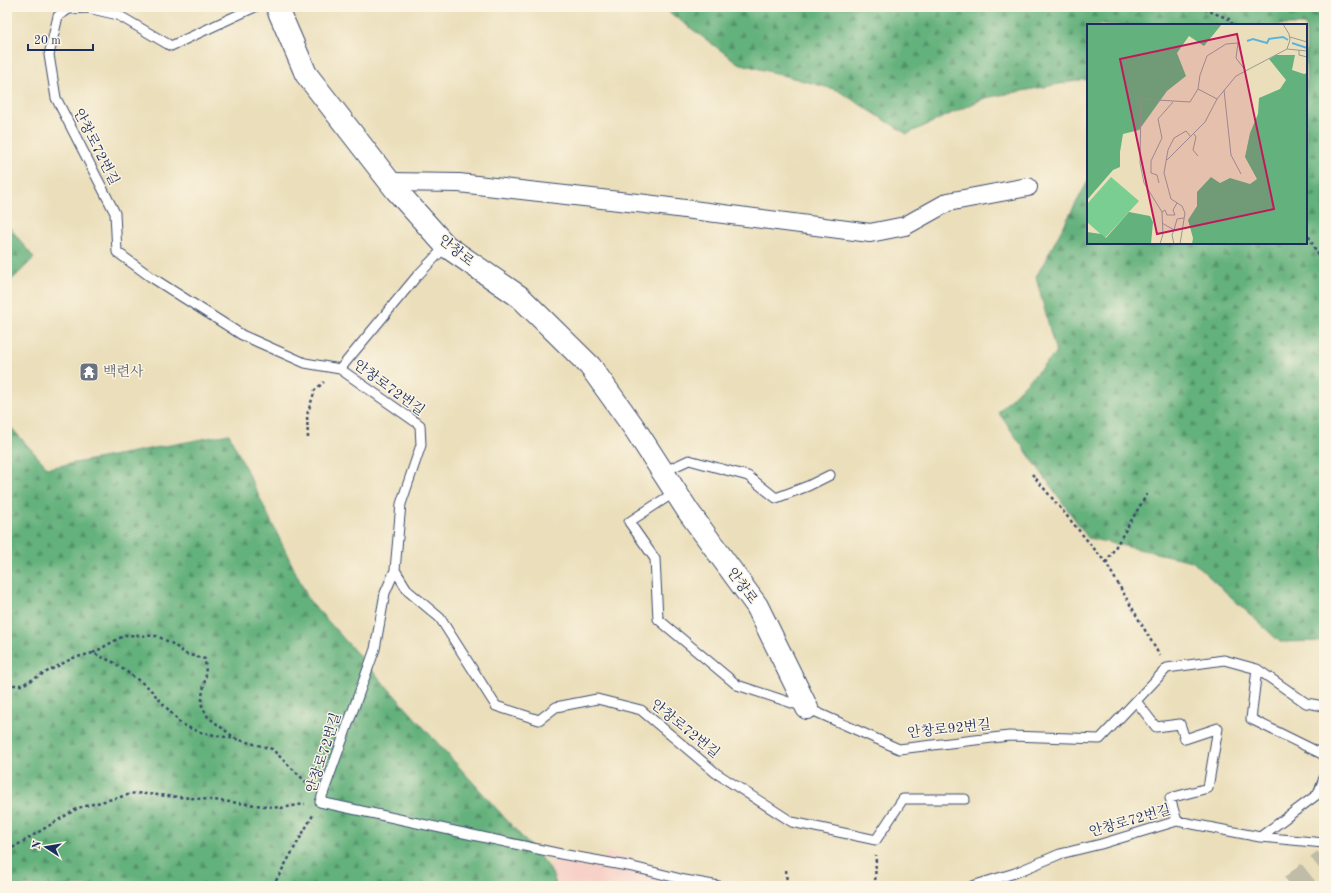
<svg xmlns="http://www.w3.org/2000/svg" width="1331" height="893" font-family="'Old Standard TT','Noto Serif KR',serif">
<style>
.built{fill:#f7d1c7}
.forest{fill:url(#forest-firs);stroke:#3f706d}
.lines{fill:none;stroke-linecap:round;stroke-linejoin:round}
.trunk-tunnel{stroke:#c1bca8;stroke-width:22;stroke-dasharray:22 11;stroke-linecap:butt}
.service-casing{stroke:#3a496c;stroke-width:11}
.minor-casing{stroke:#3a496c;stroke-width:20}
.tertiary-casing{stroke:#3a496c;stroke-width:24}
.path{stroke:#3a496c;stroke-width:2.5;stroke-dasharray:3 3;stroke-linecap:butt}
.service{stroke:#fff;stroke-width:9}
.minor{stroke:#fff;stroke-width:18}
.tertiary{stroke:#fff;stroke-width:22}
.labels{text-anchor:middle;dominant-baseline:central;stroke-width:3;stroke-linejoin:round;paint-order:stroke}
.street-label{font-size:14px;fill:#1b2f5e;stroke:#fcf5e5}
.worship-label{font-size:14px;fill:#5b616d;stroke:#fcf5e5;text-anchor:start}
.inset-river{fill:none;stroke:#5cb5d9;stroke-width:2}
.inset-road{fill:none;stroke:#989996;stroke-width:1}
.view{fill:#c2185b;fill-opacity:0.15;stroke:#c2185b;stroke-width:2}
.inset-edge{fill:none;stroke:#1b2f5e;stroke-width:2}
</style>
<defs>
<pattern id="forest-firs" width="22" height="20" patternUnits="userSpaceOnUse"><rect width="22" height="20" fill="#63b17c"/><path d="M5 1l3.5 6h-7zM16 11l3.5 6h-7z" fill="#519069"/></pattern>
</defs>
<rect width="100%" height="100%" fill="#fcf5e5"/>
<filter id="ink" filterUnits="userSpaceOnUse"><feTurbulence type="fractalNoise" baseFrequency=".025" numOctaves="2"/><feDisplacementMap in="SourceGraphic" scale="8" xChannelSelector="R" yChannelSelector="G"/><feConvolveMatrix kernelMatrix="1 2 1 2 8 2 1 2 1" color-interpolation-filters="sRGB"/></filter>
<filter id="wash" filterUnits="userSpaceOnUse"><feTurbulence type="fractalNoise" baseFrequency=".012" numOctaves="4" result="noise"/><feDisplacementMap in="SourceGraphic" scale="16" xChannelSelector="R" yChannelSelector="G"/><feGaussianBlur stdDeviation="0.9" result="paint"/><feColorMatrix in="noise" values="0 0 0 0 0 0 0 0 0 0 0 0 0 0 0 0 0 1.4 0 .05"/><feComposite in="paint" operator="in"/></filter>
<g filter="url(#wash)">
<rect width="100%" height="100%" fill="#ebdfbb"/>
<!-- built -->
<path class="built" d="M607,851L646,864L732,886H556L554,877L548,866L559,859L580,867H599Z"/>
<!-- forest -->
<path class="forest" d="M662,7H1324V641L1280,642L1192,561L1088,538L998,412L1056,353L1036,277L1088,181V243H1306V25H1088V84L1086,79L985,98L907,134L837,90L738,63Z
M7,224L34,258L7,285Z
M7,423L48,468L229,434L309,600L548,866L554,877L556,886H7Z"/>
</g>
<g filter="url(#ink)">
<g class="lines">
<!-- trunk-tunnel -->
<path class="trunk-tunnel" d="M1291,886L1324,860"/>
<defs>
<path id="service" d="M255,7L171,46L118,15L88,8L69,9L58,16L49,55L56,98L115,213L117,252L151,277L242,335L305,363L340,369
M446,246L417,276L340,369L420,425L421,445L401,504L395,570L385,593L375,649L320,802L561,854L633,867L685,880L719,886
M663,472L689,460L748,476L776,498L808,486L830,475
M675,492L629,522L655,559L658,619L737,685L807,708L899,749L1009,736L1100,739L1167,668L1224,660L1257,669L1306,703L1324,706
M395,570L408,591L440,618L496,706L539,720L556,707L597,699L641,710L716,773L792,822L876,840L903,799H965
M1257,669L1251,719L1324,755
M1136,701L1156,727L1180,724L1185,739L1218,728L1208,788L1170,798L1177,821
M1260,837L1318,794L1324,778
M972,886L1015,873L1060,854L1101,844L1177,821L1260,837L1324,843"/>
<path id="minor" d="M389,182L459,183L646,204L870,233L905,226L948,202L1028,187"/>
<path id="tertiary" d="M277,7L306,74L396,190L446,246L520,297L590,366L635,429L688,511L757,606L807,708"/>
</defs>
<!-- service casing -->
<use href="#service" class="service-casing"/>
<!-- minor casing -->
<use href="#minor" class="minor-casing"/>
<!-- tertiary casing -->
<use href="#tertiary" class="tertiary-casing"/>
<!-- path -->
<path class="path" d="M1199,7L1229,19L1233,25
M1306,231L1324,267
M308,438L307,415L315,390L324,382
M1032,474L1106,563L1160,656
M1106,563L1147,494
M93,653L125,635L157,636L171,643L186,654L205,659L206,675L202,696V706L208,717L236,739
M7,685H22L73,658L93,653L113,662L148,687L181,724L199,732L236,739L272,749L305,781L310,787
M7,850L14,847L78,808L135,793L213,800L281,808L305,804
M786,870L787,886
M273,886L313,815
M875,886L876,855"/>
<!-- service -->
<use href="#service" class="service"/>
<!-- minor -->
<use href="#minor" class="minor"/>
<!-- tertiary -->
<use href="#tertiary" class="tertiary"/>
</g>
</g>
<!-- icons -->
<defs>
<symbol id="temple-square" viewBox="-11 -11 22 22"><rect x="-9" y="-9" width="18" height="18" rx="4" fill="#6b7280" stroke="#fcf5e5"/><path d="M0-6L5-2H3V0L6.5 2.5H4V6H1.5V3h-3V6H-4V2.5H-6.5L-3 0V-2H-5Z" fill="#fff"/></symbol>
</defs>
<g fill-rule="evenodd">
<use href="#temple-square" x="78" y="361" width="22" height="22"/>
</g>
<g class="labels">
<!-- street labels -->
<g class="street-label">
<text transform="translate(96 147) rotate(63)">안창로72번길</text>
<text transform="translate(456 251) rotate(39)">안창로</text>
<text transform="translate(389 388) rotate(36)">안창로72번길</text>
<text transform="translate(742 586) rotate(54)">안창로</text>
<text transform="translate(685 729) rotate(39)">안창로72번길</text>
<text transform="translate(949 729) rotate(-6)">안창로92번길</text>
<text transform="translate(324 753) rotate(-72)">안창로72번길</text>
<text transform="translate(1130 821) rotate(-16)">안창로72번길</text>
</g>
<!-- worship labels -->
<g class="worship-label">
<text x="103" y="372">백련사</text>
</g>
</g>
<!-- overview -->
<g transform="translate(1087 24)">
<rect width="220" height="220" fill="#ebdfbb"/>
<path d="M24,153L52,177L18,214L0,198V180Z" fill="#7ace92"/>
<path d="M0,0H135L117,22L102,12L90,29L99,52L80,67L52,106L36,110L33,128V143L26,146L0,176ZM189,31H208L205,46L217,50L220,49V220H105L106,214L101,196L110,182V168L124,153L133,159L143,154L163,160L170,155L158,133L163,109L171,90L172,74L193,65L199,56L182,35ZM42,188L63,192L66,198L64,220H0V208L14,210L19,214Z" fill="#63b17c"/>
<path class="inset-river" d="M160,17L166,15L180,19L182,15L196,13L201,16M205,19L220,24"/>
<path class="inset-road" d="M196,0L202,10L203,16L200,25M203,13L220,18M212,26V31L220,33M111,65L113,51L120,32L139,20L151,19L149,34L158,46M137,66L144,131L154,150M107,110L109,113L106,126L111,132M80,136L118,98L130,75L149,52L200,25L220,27M72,159L70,151L64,149V137L75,114L71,95L86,78M75,188L78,186L80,191H88L86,186L90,179M75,199L87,206L90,195L97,194M73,220L76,210L75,188L57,159L53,139L54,75L103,78L111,65L130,75M87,220L85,211L87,206M93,220L98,189L95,182L84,175L77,149L81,126L87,114L99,107L104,113"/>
<path class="view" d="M150,10L187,185L70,210L33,35Z"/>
<rect width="220" height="220" class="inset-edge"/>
</g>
<!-- margin -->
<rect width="1331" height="893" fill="none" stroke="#fcf5e5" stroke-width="24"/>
<!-- north arrow -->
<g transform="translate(46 847) rotate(282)" stroke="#fcf5e5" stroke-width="3" paint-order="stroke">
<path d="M0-3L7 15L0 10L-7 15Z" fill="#1b2f5e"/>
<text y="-6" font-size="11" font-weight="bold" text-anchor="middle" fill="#1b2f5e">N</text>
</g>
<!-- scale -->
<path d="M28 44v6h65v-6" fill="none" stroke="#1b2f5e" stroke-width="2"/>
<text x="34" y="44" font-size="12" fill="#1b2f5e" stroke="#fcf5e5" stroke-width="3" paint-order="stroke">20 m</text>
</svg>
